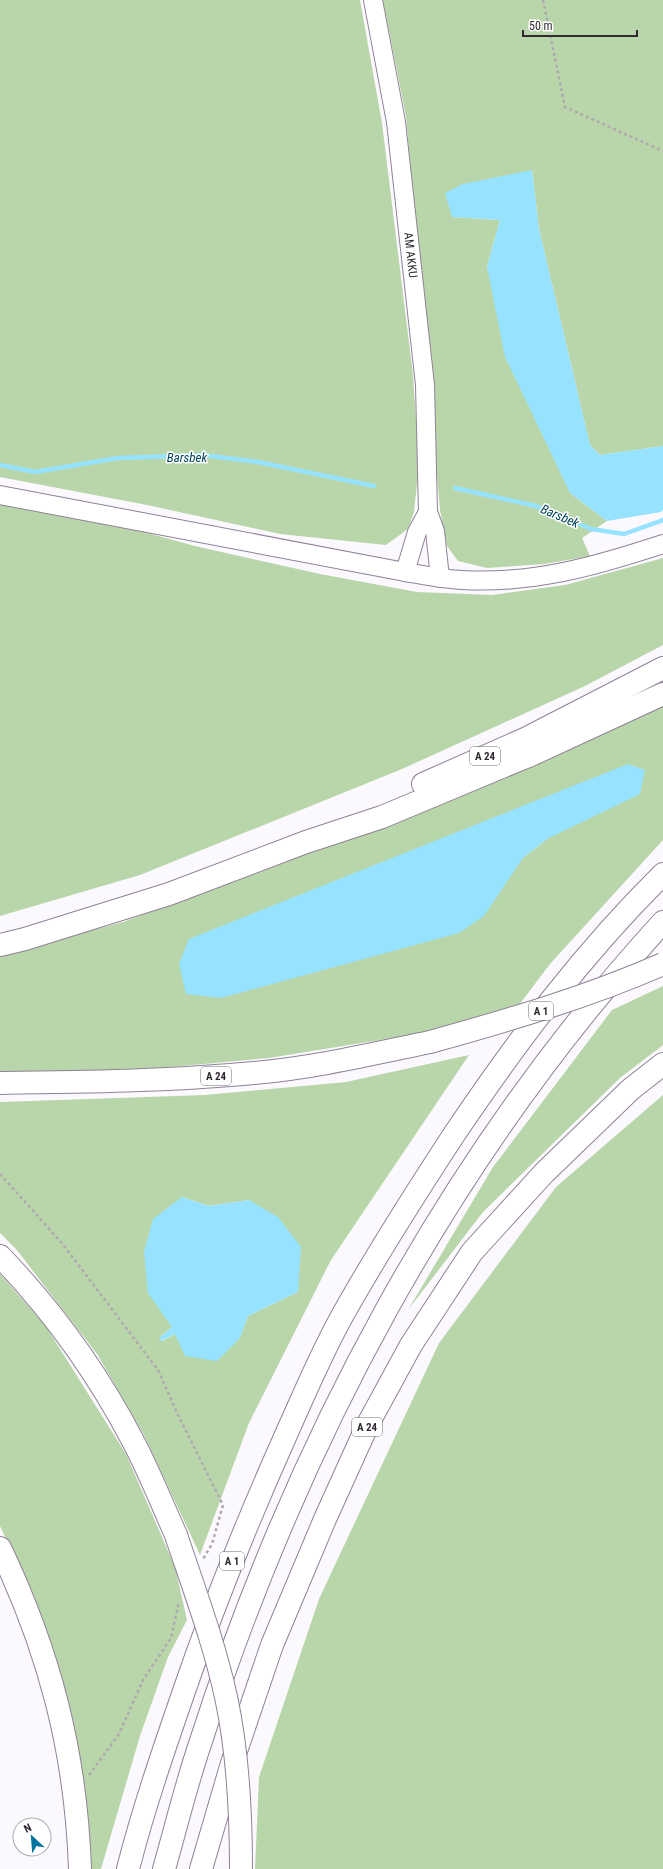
<svg xmlns="http://www.w3.org/2000/svg" width="663" height="1869" font-family="'Roboto Condensed',sans-serif">
<style>
.green{fill:#b9d6aa;fill-rule:evenodd}
.water{fill:#97e2ff}
.lines{fill:none;stroke-linecap:round;stroke-linejoin:round}
.stream{stroke:#97e2ff;stroke-width:4.5}
.secondary-casing{stroke:#908196;stroke-width:20}
.highway-casing{stroke:#908196;stroke-width:24}
.path{stroke:#aea9b0;stroke-width:2.5;stroke-dasharray:3 3;stroke-linecap:butt}
.secondary{stroke:#fff;stroke-width:18}
.highway{stroke:#fff;stroke-width:22}
.highway-bridge-casing{stroke:#908196;stroke-width:24;stroke-linecap:butt}
.highway-bridge{stroke:#fff;stroke-width:22}
.labels{text-anchor:middle;dominant-baseline:central;stroke-width:3;stroke-linejoin:round;paint-order:stroke}
.shield{fill:#fff;stroke:#6e6970;stroke-width:1}
.shield-label{font-size:11px;font-weight:bold;fill:#302932}
.street-label{font-size:12px;fill:#302932;stroke:#fff}
.water-label{font-size:13px;font-style:italic;fill:#004559;stroke:#fff}
</style>
<rect width="100%" height="100%" fill="#fcf9fe"/>
<!-- green -->
<path class="green" d="M0,0H360L382,123L413,375L419,465L414,512L408,529L386,545L280,534L147,505L0,477Z
M383,0H663V446L600,455L590,445L539,229L532,170L452,217L500,220L487,267L570,493L607,521L582,538L590,556L545,564L487,568L458,561L447,546L440,510L406,117Z
M0,501L92,518L195,546L320,574L417,592L492,595L565,585L663,558V645L585,686L402,769L140,875L0,916Z
M663,700V840L550,964L519,1005L417,1034L269,1058L127,1071H0V955L123,922L344,840ZM628,764L547,839L523,858Z
M663,986V1045L620,1078L483,1212L408,1310L493,1167L612,1010Z
M469,1055L331,1260L249,1423L200,1555L144,1435L97,1354L16,1249L0,1233V1102L205,1095L346,1082ZM182,1197L209,1206L249,1200L298,1292L248,1316L240,1338L175,1334L162,1341L159,1338L172,1327Z
M663,1095V1869H255L259,1777L319,1599L439,1343L556,1187Z
M0,1274L45,1325L126,1454L175,1567L187,1620L168,1657L140,1736L101,1869H85L79,1763L56,1659L32,1595L0,1526Z"/>
<!-- water -->
<path class="water" d="M532,170L539,229L590,445L600,455L663,446V510L661,512L607,521L570,493L505,357L487,267L500,220L452,217L445,193L463,184Z
M628,764L645,770L640,794L547,839L523,858L484,916L459,933L221,998L186,994L179,964L189,939Z
M182,1197L209,1206L249,1200L278,1217L301,1247L298,1292L248,1316L240,1338L217,1361L185,1356L175,1334L161,1341L159,1338L172,1327L148,1293L144,1252L153,1219Z"/>
<g class="lines">
<!-- stream -->
<path class="stream" d="M0,465L35,472L118,458L203,455L258,462L374,486
M455,488L536,506L591,529L624,534L663,520"/>
<defs>
<g id="secondary">
<path id="s1" d="M373,0L396,122L425,385L428,512L435,531L440,578"/>
<path d="M0,495L405,572C424,575 443,579 462,580C534,584 596,566 663,544"/>
<path d="M405,572L417,532L428,512"/>
</g>
<path id="highway" d="M423,784L527,738L663,668
M0,945L25,939L169,894L306,842L382,817L533,754L663,694
M0,1083C85,1082 169,1081 254,1073C313,1068 372,1054 430,1042
M0,1256C52,1310 98,1374 133,1441C149,1471 162,1504 176,1535
M0,1548C50,1653 76,1753 80,1869
M128,1869C143,1810 163,1752 183,1694C214,1603 250,1515 289,1428C307,1388 324,1347 346,1309C380,1249 417,1191 455,1133C517,1041 584,952 663,874
M164,1869C176,1827 186,1785 200,1744C297,1442 449,1156 663,922
M201,1869L232,1763L272,1645L325,1519L368,1424L411,1345L472,1252L544,1173L631,1089L663,1064"/>
</defs>
<!-- secondary casing -->
<use href="#secondary" class="secondary-casing"/>
<!-- highway casing -->
<use href="#highway" class="highway-casing"/>
<!-- path -->
<path class="path" d="M543,0L565,107L663,151
M0,1174L61,1242L158,1370L178,1415L223,1505L212,1544L203,1559
M89,1775L119,1734L143,1680L171,1638L179,1601"/>
<!-- secondary -->
<use href="#secondary" class="secondary"/>
<!-- highway -->
<use href="#highway" class="highway"/>
<defs>
<path id="highway-bridge" d="M430,1042C509,1020 588,997 663,964
M176,1535C194,1589 214,1642 226,1697C238,1752 241,1813 241,1869"/>
</defs>
<!-- highway-bridge casing -->
<use href="#highway-bridge" class="highway-bridge-casing"/>
<!-- highway-bridge -->
<use href="#highway-bridge" class="highway-bridge"/>
</g>
<g class="labels">
<!-- shield labels -->
<g class="shield">
<rect x="470" y="747" width="30" height="18" rx="3"/>
<rect x="529" y="1002" width="24" height="18" rx="3"/>
<rect x="201" y="1067" width="30" height="18" rx="3"/>
<rect x="352" y="1418" width="30" height="18" rx="3"/>
<rect x="220" y="1552" width="24" height="18" rx="3"/>
</g>
<g class="shield-label">
<text x="485" y="756">A 24</text>
<text x="541" y="1011">A 1</text>
<text x="216" y="1076">A 24</text>
<text x="367" y="1427">A 24</text>
<text x="232" y="1561">A 1</text>
</g>
<!-- street labels -->
<g class="street-label">
<text stroke="none"><textPath href="#s1" startOffset="258">AM AKKU</textPath></text>
</g>
<!-- water labels -->
<g class="water-label">
<text x="187" y="457">Barsbek</text>
<text transform="translate(560 516) rotate(23)">Barsbek</text>
</g>
</g>
<!-- north arrow -->
<g transform="translate(32 1837) rotate(334)"><circle r="19" fill="#ffffff" stroke="#aca9ad"/>
<path d="M0-3L7 15L0 10L-7 15Z" fill="#00749e"/>
<text y="-6" font-size="11" font-weight="bold" text-anchor="middle" fill="#302932">N</text>
</g>
<!-- scale -->
<path d="M523 30v6h114v-6" fill="none" stroke="#302932" stroke-width="2"/>
<text x="529" y="30" font-size="12" fill="#302932" stroke="#ffffff" stroke-width="3" paint-order="stroke">50 m</text>
</svg>
